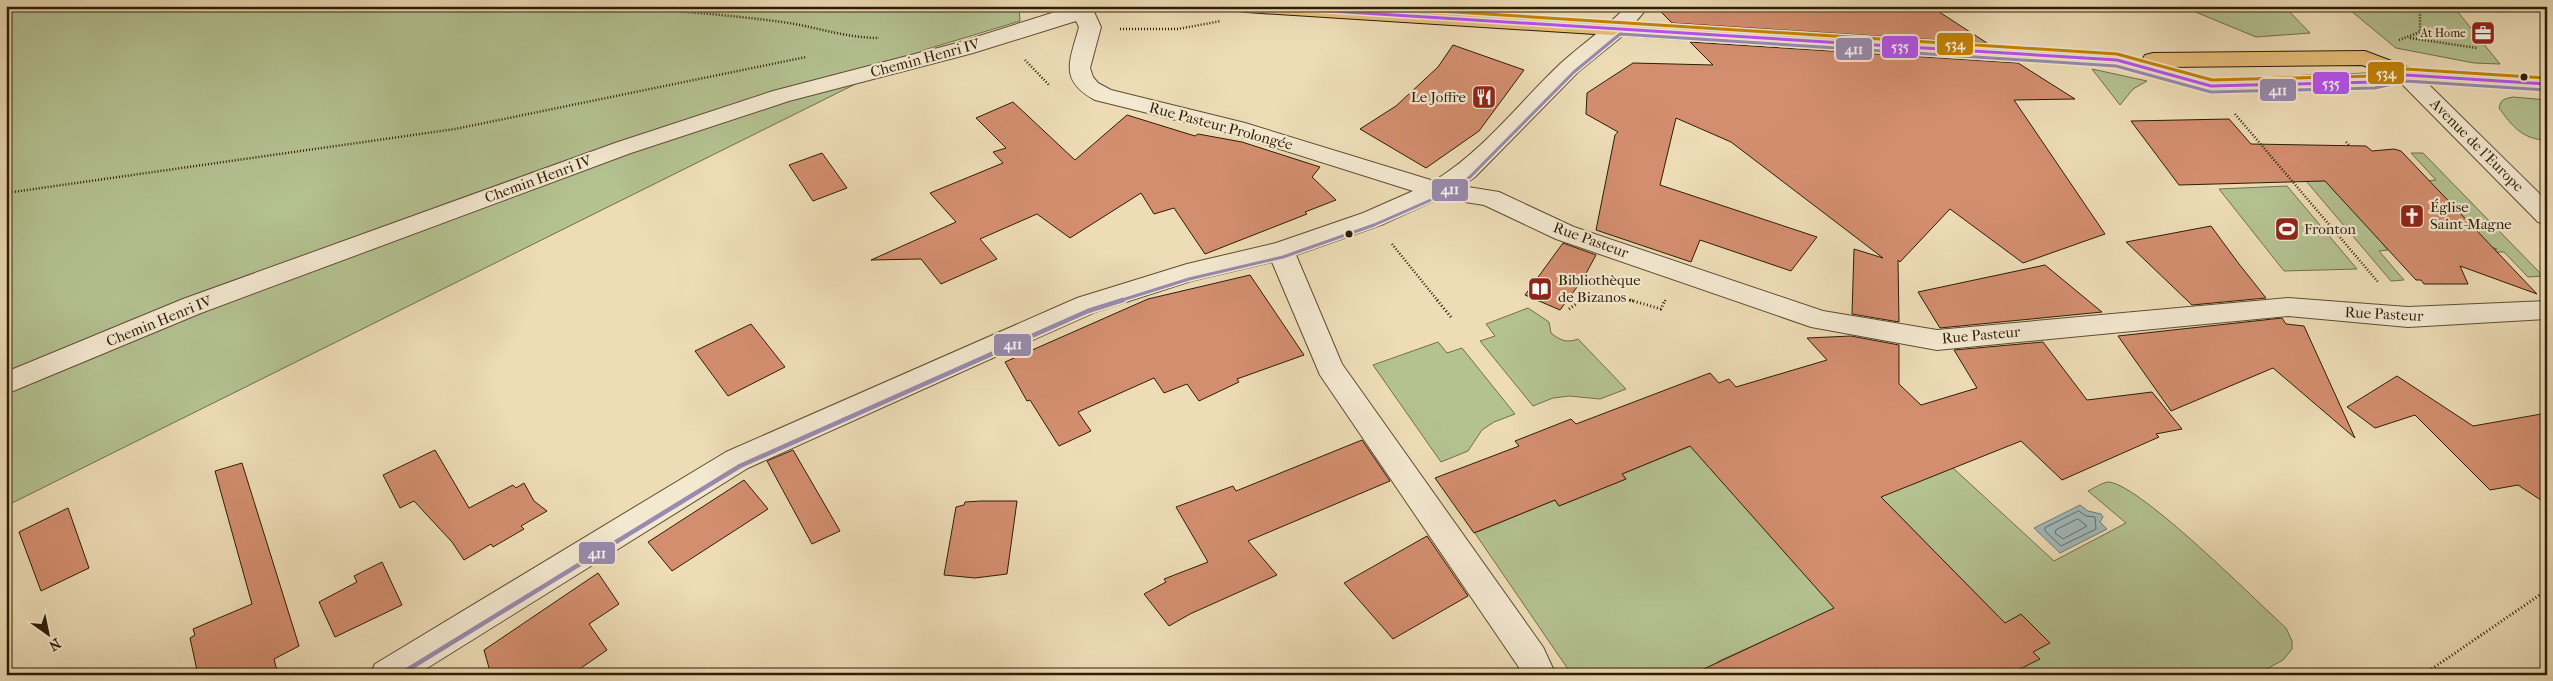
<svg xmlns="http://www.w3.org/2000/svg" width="2553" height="681" font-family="'IM FELL French Canon',serif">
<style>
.green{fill:#b4c191;stroke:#716f4a}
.water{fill:#9fb8ba;stroke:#727a71}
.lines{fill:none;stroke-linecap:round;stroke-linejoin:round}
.shore{stroke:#666a5f;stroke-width:1}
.building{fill:#d38e6f;stroke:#2e1d04}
.minor-casing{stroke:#5e4d30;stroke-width:2}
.major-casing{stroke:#2e1d04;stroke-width:2}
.path-far1{stroke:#2e1d04;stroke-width:2.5;stroke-dasharray:1 2;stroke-linecap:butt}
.path{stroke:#2e1d04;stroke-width:3;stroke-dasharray:1 2.5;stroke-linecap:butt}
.minor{fill:#f3e8d0;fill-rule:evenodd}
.major{fill:#e6be7b;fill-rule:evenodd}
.bus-1-casing{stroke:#f3e8d0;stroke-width:6}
.bus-2-far1-casing{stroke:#f3e8d0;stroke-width:6}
.bus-2-casing{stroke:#f3e8d0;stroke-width:8}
.bus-3-casing{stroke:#f3e8d0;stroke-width:6}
.bus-1{stroke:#b553f5;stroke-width:3}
.bus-2-far1{stroke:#988baf;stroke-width:3}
.bus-2{stroke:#988baf;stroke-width:4.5}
.bus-3{stroke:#c38406;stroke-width:3}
.bus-dot{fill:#2e1d04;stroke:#f3e8d0;stroke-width:2}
.labels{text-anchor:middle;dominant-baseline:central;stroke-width:4.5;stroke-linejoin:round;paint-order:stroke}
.far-poi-label{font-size:12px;fill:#2e1d04;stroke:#f3e8d0;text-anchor:end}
.street-label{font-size:15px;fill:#2e1d04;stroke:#f3e8d0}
.poi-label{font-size:15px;fill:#2e1d04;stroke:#f3e8d0;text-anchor:start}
.line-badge{stroke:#f3e8d0;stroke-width:2}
.badge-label{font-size:14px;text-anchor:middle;font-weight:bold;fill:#fff}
</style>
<rect width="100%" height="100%" fill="#eddcb6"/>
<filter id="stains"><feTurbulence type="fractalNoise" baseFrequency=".004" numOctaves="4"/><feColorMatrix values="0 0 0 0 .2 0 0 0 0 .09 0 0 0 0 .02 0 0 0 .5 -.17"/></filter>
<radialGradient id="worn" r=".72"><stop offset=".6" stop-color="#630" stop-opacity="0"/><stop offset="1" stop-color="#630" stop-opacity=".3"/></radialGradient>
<!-- green -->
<path class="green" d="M6,6H954L1019,8L1020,21L924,50L6,506Z
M2181,6H2284L2310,33L2256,37Z
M2345,6H2453L2500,64L2474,63L2396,48Z
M2092,69L2147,81L2133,89L2120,105Z
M2513,97L2547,100V140C2523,140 2512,126 2499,108C2501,99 2504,99 2513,97Z
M2411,153H2423L2543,276L2528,277L2504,252H2497L2495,250L2497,249L2491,247L2471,226L2473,225L2471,222H2467L2425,181L2436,180Z
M2308,154L2388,250L2379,251L2404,280L2391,281L2284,155Z
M2287,186L2357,269L2284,271L2219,189Z
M1528,308L1549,322L1551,333C1561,341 1567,343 1578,339L1626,389L1600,399L1569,396L1553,398L1533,406L1480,341L1495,336L1486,324Z
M1438,342L1447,353L1462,348L1515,414L1494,422L1482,430L1468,451L1441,462L1373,365Z
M1725,432L1901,579L1719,661L1701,675H1572L1466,520L1477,532L1555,500L1559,506L1626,479L1622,474Z
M1952,467L2054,561L2126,523L2088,491C2094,488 2103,482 2109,482C2142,486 2256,601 2286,628L2292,641V649L2283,660L2256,675H2008L2039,658L1877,493Z"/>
<!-- water -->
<path class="water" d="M2080,505L2088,511L2101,514L2103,517L2100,522L2107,529L2060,553L2034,528Z"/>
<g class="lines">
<!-- shore -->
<path class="shore" d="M2079,511L2086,516L2095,517L2096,529L2061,546L2045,531V528Z
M2078,519L2087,526L2063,539L2055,533L2056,530Z"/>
</g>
<!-- building -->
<path class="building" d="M1655,6H1930L1987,43L1672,23Z
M1690,42L2018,63L2075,99L2014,100L2105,234L2023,263L1950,209L1900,262L1898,260L1899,322L1852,314L1854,249L1883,258L1731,142L1676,118L1660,185L1817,237L1791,271L1700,240L1691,262L1596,230L1615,135L1618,132L1586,114L1587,93L1633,63L1713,65Z
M1453,45L1524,70L1479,131L1426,168L1360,129L1396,106L1438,67Z
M1013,102L1075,160L1127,115L1195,136L1198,134L1242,142L1320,167L1312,177L1336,200L1305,212L1307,214L1205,254L1174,208L1154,214L1141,193L1070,238L1037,214L980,239L997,259L941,284L921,259L871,260L956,222L930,193L1003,163L993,152L1006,148L976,118Z
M2229,119L2251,144L2366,146L2372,151L2394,149L2401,151L2537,294L2460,266L2468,284H2424L2421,280H2416L2325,181L2179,185L2131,121Z
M822,153L847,188L813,201L789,165Z
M2211,226L2239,264L2266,298L2192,305L2126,242Z
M1563,243L1596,255L1583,279L1560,310L1525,295Z
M2045,265L2102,312L1940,328L1918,292Z
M1250,275L1304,355L1237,379L1239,382L1199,401L1187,384L1164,393L1154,378L1078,412L1091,431L1059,446L1030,400L1027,401L1005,362L1148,299Z
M2282,318L2286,324L2304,326L2355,438L2273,368L2171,411L2118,336Z
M751,324L785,367L728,396L695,351Z
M1851,336L1899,345V384L1921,405L1977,388L1954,350L2043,342L2087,400L2152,392L2182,429L2156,434L2159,437L2062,480L2021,441L1881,497L2005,623L2021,614L2050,643L2033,652L2040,659L2008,675H1691L1834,608L1690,446L1622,474L1626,479L1559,506L1555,500L1474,533L1435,478L1519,446L1515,441L1571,419L1576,424L1710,373L1719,383L1729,379L1736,387L1827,360L1807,338Z
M2397,376L2473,426L2547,413V504L2518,485L2490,490L2415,415L2375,428L2347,407Z
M1362,440L1390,481L1248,541L1277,575L1190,614L1169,626L1144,594L1166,582L1164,579L1208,562L1176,507L1233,486L1236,491Z
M435,450L469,508L513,485L516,488L524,483L534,501L547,511L521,526L524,529L493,547L491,544L464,560L452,542L414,501L400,508L383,475Z
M793,450L840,531L812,544L767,461Z
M242,463L299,646L274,659L278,675H198L190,638L195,635L193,629L252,604L215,471Z
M744,480L768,509L672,571L648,542Z
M981,501H1017L1007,574L975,578L944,575L956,507L964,505L965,502Z
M68,508L89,568L41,591L19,532Z
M1427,536L1468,596L1393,639L1344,583Z
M382,562L402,605L335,637L319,602L357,582L354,576Z
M598,573L619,604L589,624L607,650L571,675H491L484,650Z"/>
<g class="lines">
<defs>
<path id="minor" d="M1074,6H1096L1094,12L1101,27L1090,68L1093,77L1098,83L1111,90L1245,123L1434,181C1483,151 1519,103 1560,64C1582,44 1606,28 1627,6H1649L1626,33L1578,72L1475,177L1462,186L1499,192L1574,227L1823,311L1937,330L2288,298L2408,307L2547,301V319L2408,327L2288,316L1937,350L1811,327L1556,239L1484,205L1440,198L1381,225L1296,255L1342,364L1543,647L1556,675H1522L1518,666L1320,375L1272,262L1191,281L1095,312L748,468L416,675H370L375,664L726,452L1077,298L1187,264L1276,243L1363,213L1413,191L1229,133L1095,100C1058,80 1070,61 1079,27L1076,21L973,53L789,101L631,153L201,313L6,394V372L183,299L615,143L773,91L957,43Z
M2406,68L2414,70L2547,201V224L2538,222L2398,80L2395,75L2398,70Z"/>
<path id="major" d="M1236,6H1362L2117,53L2142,60L2145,55L2153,53L2365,51L2410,68L2547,77V91L2406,82L2375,89L2211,93L2116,67L1246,12L1238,11ZM2362,65L2383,73L2212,79L2166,67Z"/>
</defs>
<!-- minor casing -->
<use href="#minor" class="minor-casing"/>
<!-- major casing -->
<use href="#major" class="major-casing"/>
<!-- path-far1 -->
<path class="path-far1" d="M599,6C662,10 726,14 789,23C819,28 848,38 879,38
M1120,29H1178L1221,21
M2410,38L2477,48
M2399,40L2420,32V13L2416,6
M1025,60L1050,86
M2235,114L2378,282
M2346,142L2350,146
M6,193L455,129L806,57
M1392,244L1438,301
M1579,301L1601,296L1635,301
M1665,301L1666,299"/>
<!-- path -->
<path class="path" d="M1437,300L1451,317
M1630,300L1661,309L1665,300
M1569,309L1582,300
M2423,675L2547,590"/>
<!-- minor -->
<use href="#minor" class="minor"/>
<!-- major -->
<use href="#major" class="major"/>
<defs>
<path id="bus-1" d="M1250,6L2117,60L2211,86L2375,82L2406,75L2547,84"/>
<path id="bus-2-far1" d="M1119,301L1189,279L1283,257L1374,225L1440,196L1470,177L1574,72L1620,34L2116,66L2211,92L2375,88L2406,81L2547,90"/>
<path id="bus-2" d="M399,675L740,466L1088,311L1123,300"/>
<path id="bus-3" d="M1359,6L2117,54L2212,80L2374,76L2406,69L2547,78"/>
</defs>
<!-- bus-1 casing -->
<use href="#bus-1" class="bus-1-casing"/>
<!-- bus-2-far1 casing -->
<use href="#bus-2-far1" class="bus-2-far1-casing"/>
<!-- bus-2 casing -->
<use href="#bus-2" class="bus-2-casing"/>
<!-- bus-3 casing -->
<use href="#bus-3" class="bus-3-casing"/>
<!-- bus-1 -->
<use href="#bus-1" class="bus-1"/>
<!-- bus-2-far1 -->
<use href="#bus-2-far1" class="bus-2-far1"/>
<!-- bus-2 -->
<use href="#bus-2" class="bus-2"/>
<!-- bus-3 -->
<use href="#bus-3" class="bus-3"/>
</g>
<!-- icons -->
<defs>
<symbol id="office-square" viewBox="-11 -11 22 22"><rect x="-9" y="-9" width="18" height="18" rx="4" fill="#8f2418" stroke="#f3e8d0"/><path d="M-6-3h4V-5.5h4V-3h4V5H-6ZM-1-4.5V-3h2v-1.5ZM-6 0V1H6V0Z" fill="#fff"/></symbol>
<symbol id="restaurant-square" viewBox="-11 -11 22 22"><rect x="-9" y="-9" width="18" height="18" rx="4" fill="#8f2418" stroke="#f3e8d0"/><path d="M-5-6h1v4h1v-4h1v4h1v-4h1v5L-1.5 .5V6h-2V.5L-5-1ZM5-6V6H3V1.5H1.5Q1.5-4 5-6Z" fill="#fff"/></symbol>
<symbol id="church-square" viewBox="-11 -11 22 22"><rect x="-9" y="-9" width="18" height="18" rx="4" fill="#8f2418" stroke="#f3e8d0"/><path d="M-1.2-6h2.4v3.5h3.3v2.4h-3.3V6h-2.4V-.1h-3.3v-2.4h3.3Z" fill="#fff"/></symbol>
<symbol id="stadium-square" viewBox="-11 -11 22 22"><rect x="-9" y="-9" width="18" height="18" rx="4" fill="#8f2418" stroke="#f3e8d0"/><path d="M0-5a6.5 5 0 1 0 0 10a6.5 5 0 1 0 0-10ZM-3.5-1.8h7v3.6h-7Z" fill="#fff"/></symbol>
<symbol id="library-square" viewBox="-11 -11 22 22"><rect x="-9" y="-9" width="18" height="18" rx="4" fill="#8f2418" stroke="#f3e8d0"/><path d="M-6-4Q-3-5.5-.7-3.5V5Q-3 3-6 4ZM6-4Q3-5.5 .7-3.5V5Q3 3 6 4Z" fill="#fff"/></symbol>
</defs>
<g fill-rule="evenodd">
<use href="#office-square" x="2469" y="19" width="28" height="28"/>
<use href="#restaurant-square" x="1470" y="83" width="28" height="28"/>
<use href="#church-square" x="2398" y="202" width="28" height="28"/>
<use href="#stadium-square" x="2273" y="215" width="28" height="28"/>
<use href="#library-square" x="1526" y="275" width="28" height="28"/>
</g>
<!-- markers -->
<g class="bus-dot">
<circle cx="2524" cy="77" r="4.5"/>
<circle cx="1349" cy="234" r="4.5"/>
</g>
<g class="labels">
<!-- far-poi labels -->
<g class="far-poi-label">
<text x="2466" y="33">At Home</text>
</g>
<!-- street labels -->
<g class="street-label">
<text transform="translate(925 58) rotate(-15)">Chemin Henri IV</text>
<text transform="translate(1221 126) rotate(15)">Rue Pasteur Prolongée</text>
<text transform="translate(2477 145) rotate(45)">Avenue de l'Europe</text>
<text transform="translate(538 179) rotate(-20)">Chemin Henri IV</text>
<text transform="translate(1591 240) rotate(20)">Rue Pasteur</text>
<text transform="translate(2384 314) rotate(3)">Rue Pasteur</text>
<text transform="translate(159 321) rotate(-22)">Chemin Henri IV</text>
<text transform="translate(1981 335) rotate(-5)">Rue Pasteur</text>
</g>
<!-- poi labels -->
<g class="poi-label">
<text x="1466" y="97" text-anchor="end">Le Joffre</text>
<text x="2430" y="207">Église<tspan x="2430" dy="17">Saint-Magne</tspan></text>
<text x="2304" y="229">Fronton</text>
<text x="1558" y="280">Bibliothèque<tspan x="1558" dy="17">de Bizanos</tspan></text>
</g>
</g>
<g class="line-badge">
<rect x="1936" y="32" width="38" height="24" rx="5" fill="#c38406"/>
<rect x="1881" y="35" width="38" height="24" rx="5" fill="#b553f5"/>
<rect x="1835" y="37" width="38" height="24" rx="5" fill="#988baf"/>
<rect x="2367" y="61" width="38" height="24" rx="5" fill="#c38406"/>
<rect x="2312" y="71" width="38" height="24" rx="5" fill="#b553f5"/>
<rect x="2259" y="78" width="38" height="24" rx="5" fill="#988baf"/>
<rect x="1431" y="178" width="38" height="24" rx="5" fill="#988baf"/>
<rect x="993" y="333" width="39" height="24" rx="5" fill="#988baf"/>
<rect x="578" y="541" width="38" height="24" rx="5" fill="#988baf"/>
</g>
<g class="badge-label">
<text x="1955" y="49">534</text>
<text x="1900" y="51">535</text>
<text x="1854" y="54">411</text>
<text x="2386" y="78">534</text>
<text x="2331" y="88">535</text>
<text x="2278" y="95">411</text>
<text x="1450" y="194">411</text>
<text x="1013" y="349">411</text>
<text x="597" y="558">411</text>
</g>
<!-- margin -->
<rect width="2553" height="681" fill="none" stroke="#eddcb6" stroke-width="25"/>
<rect x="8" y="8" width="2538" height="666" fill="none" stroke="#2e1d04" stroke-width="2.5"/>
<rect x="12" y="12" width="2528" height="656" fill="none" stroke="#2e1d04"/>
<!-- north arrow -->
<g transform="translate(48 634) rotate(147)" stroke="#f3e8d0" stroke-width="4" paint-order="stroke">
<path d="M0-4L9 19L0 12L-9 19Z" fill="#2e1d04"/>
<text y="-8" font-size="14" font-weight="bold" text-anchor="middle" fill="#2e1d04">N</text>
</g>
<rect width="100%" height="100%" filter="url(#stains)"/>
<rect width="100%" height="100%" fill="url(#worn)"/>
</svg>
